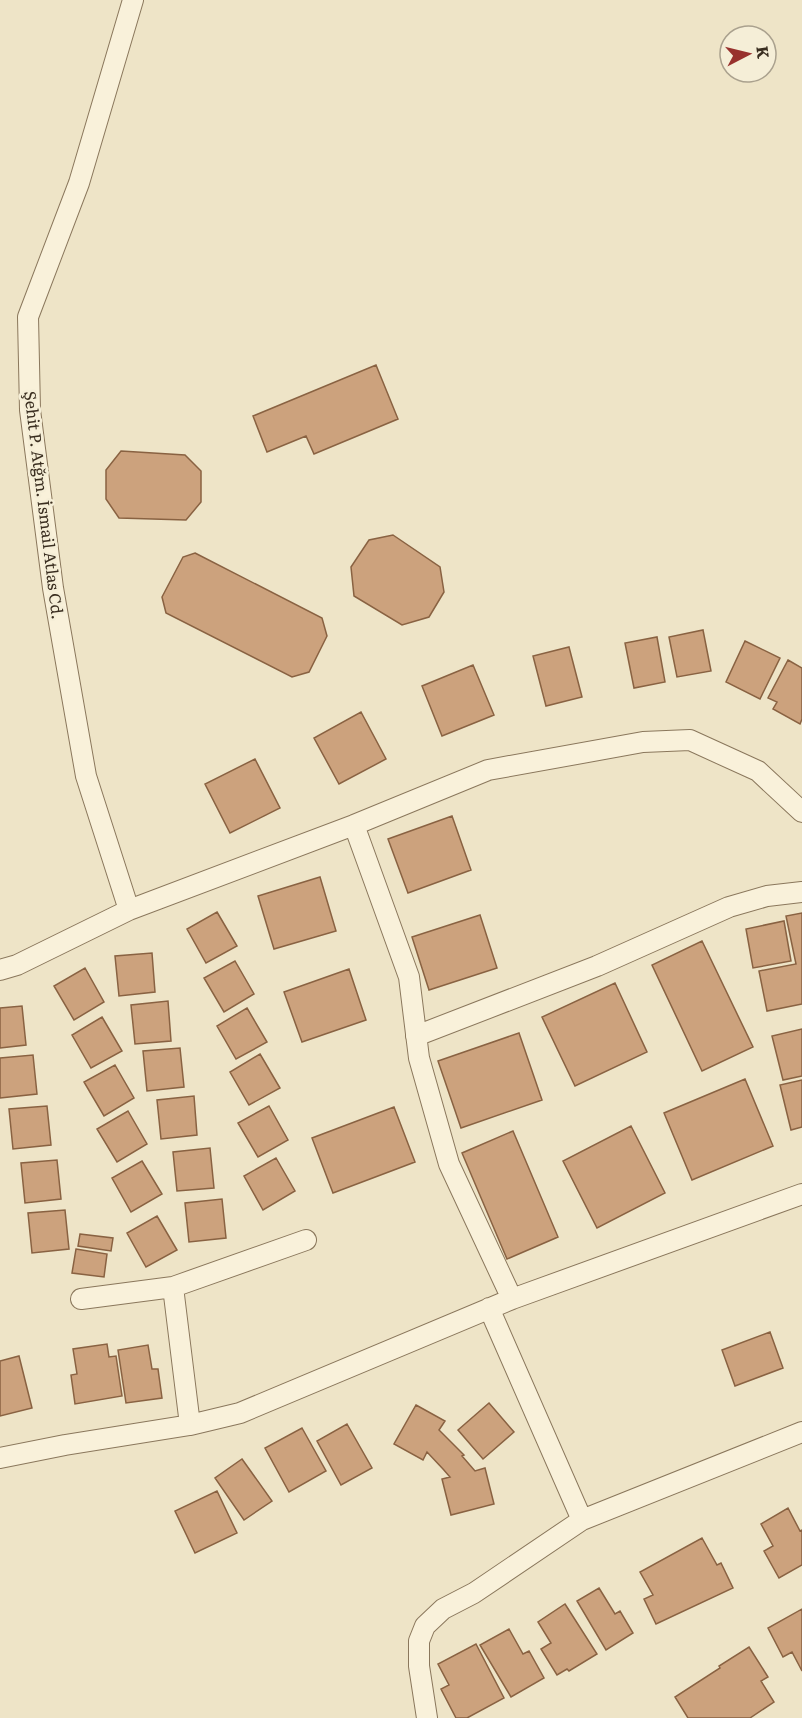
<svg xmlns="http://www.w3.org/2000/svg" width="802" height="1718" font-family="Literata,serif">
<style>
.building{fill:#cca27d;stroke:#896242;stroke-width:1.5}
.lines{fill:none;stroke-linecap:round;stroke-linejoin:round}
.minor-casing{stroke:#8a775c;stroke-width:22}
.minor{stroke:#f9f1da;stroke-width:20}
.labels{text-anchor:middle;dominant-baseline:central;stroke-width:5;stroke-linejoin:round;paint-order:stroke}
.street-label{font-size:16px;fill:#3a2e20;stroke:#f5eed7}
</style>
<rect width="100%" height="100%" fill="#eee4c7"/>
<!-- building -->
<path class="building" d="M376,365L398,419L314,454L306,436L267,452L253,416Z
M121,451L185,455L201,471V502L186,520L119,518L106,499V470Z
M393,535L440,567L444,592L429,617L402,625L354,596L351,567L369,540Z
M195,553L322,618L327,636L309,672L292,677L166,613L162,597L183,557Z
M703,630L711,671L677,677L669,637Z
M657,637L665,682L634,688L625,643Z
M745,641L780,658L760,699L726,682Z
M569,647L582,697L546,706L533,656Z
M788,660L802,668V719L800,724L773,709L777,702L768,698Z
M473,665L494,715L442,736L422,686Z
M361,712L386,759L339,784L314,738Z
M255,759L280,808L230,833L205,784Z
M452,816L471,870L408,893L388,839Z
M320,877L336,931L274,949L258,896Z
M217,912L237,946L206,963L187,929Z
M802,913V1004L767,1011L759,971L796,964L786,916Z
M480,915L497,968L429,990L412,937Z
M784,921L791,961L753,968L746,929Z
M702,941L753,1047L702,1071L652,965Z
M152,953L155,992L119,996L115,956Z
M235,961L254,994L224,1012L204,978Z
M85,968L104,1002L74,1020L54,986Z
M349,969L366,1020L302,1042L284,992Z
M615,983L647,1052L575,1086L542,1017Z
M168,1001L171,1041L135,1044L131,1005Z
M22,1006L26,1045L0,1048V1008Z
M247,1008L267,1042L236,1059L217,1026Z
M102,1017L122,1051L91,1068L72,1035Z
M802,1029V1076L783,1080L772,1036Z
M519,1033L542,1100L461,1128L438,1061Z
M180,1048L184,1087L147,1091L143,1051Z
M260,1054L280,1088L249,1105L230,1072Z
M33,1055L37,1094L0,1098V1058Z
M115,1065L134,1098L104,1116L84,1082Z
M745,1079L773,1146L692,1180L664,1113Z
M802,1080V1127L791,1130L780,1085Z
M194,1096L197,1135L161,1139L157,1100Z
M47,1106L51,1145L13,1149L9,1109Z
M269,1106L288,1140L258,1157L238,1123Z
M394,1107L415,1162L333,1193L312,1138Z
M128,1111L147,1144L117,1162L97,1129Z
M631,1126L665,1193L597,1228L563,1161Z
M513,1131L558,1237L507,1259L462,1153Z
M210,1148L214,1188L177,1191L173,1152Z
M276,1158L295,1191L263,1210L244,1176Z
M57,1160L61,1199L25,1203L21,1163Z
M142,1161L162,1194L131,1212L112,1178Z
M222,1199L226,1238L189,1242L185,1203Z
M65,1210L69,1249L32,1253L28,1213Z
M157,1216L177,1250L146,1267L127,1233Z
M80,1234L113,1238L111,1251L78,1246Z
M76,1249L107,1254L104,1277L72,1273Z
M770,1332L783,1368L735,1386L722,1350Z
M107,1344L109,1357L116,1356L122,1396L75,1404L71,1375L77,1374L73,1349Z
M148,1345L152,1369H158L162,1398L126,1403L118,1350Z
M19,1356L32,1408L0,1416V1361Z
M489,1403L514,1432L483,1459L458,1430Z
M416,1405L445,1421L439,1430L464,1455L462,1456L475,1471L485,1468L494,1504L451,1515L442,1479L450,1477L443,1469L427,1452L423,1460L394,1444Z
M347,1424L372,1468L341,1485L317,1441Z
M302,1428L326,1471L289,1492L265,1448Z
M242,1459L272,1501L244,1520L215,1478Z
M217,1491L237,1533L195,1553L175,1511Z
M788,1508L800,1531L802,1530V1565L779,1578L764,1551L773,1546L761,1524Z
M702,1538L717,1565L721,1563L733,1588L656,1624L644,1599L653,1595L640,1572Z
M599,1588L615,1614L620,1611L633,1633L606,1650L577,1601Z
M565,1604L597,1654L569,1671L567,1669L557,1675L541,1649L551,1643L538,1622Z
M802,1609V1671L792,1652L783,1657L768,1628Z
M509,1629L523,1654L529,1651L544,1678L511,1697L480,1645Z
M476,1644L504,1698L467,1718H456L441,1689L449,1685L438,1664Z
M749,1647L768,1677L761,1681L774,1702L750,1718H688L675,1697L720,1668L719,1666Z"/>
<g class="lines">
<defs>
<path id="minor" d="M354,825L409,977L419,1058L449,1164L512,1299
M129,910L86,776L53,588L30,410L28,317L79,183L133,0
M0,970L17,965L129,910L354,825L488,770L643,742L690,740L758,771L802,812
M416,1036L597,966L729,907L767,896L802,892
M173,1287L190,1425
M81,1299L173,1287L306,1240
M489,1308L582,1520
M0,1458L65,1445L190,1425L240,1413L512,1299L802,1194
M427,1718L419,1666V1641L425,1626L443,1609L474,1593L582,1520L802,1432"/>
</defs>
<!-- minor casing -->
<use href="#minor" class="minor-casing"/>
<!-- minor -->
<use href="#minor" class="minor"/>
</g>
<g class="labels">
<!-- street labels -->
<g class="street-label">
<text transform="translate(45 505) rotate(83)">Şehit P. Atğm. İsmail Atlas Cd.</text>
</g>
</g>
<!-- north arrow -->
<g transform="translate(748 54) rotate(83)"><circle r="28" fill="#f5eed7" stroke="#aaa18e" stroke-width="1.5"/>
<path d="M0-4.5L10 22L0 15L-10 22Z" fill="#98312d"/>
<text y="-9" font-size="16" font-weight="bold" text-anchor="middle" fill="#3a2e20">K</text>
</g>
</svg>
